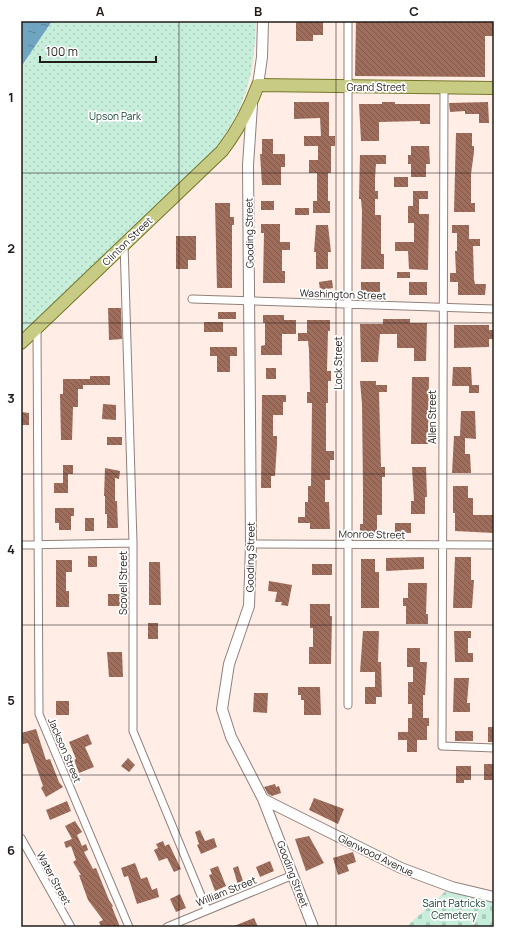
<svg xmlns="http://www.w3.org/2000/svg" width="515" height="948" font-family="Manrope,sans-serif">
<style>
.grass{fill:url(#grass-dots)}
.cemetery{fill:url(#cemetery-stones)}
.water{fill:url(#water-ripples)}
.building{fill:url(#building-back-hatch)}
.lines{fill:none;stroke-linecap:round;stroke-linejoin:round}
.street-casing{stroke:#91817b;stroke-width:9}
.secondary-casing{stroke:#91817b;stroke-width:12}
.primary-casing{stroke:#767729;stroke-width:14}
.street{stroke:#fff;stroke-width:7}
.secondary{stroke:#fff;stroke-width:10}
.primary{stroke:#c8cb84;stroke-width:12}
.grid{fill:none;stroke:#221c19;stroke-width:1;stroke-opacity:0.55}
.labels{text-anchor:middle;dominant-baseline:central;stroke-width:3.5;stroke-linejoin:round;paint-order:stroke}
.street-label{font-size:10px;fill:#221c19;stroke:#fff}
.park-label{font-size:10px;fill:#0d3c2a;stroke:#fff}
.neatline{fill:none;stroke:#221c19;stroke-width:1.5}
.grid-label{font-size:13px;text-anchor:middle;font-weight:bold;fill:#221c19}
</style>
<defs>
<pattern id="grass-dots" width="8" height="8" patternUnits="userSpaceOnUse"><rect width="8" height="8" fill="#c6eeda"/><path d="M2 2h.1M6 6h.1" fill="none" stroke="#aaccba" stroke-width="1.8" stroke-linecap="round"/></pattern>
<pattern id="cemetery-stones" width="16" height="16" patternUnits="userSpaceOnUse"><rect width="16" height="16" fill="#c6eeda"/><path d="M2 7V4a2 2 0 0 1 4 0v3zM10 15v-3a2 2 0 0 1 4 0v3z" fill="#aaccba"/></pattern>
<pattern id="water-ripples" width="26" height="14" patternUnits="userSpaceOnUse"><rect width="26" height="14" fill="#6fa5c0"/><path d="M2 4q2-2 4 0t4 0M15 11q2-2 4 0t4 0" fill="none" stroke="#5b869b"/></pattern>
<pattern id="building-back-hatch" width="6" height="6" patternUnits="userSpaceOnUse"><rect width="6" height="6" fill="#9f6d5c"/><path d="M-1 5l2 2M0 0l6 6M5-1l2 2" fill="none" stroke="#81594b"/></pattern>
</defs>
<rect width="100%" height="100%" fill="#ffede6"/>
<!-- grass -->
<path class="grass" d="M52,21H256C254,78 246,108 211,154L21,339V67Z"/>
<!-- cemetery -->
<path class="cemetery" d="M448,889L494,900V927H406Z"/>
<!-- water -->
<path class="water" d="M22,21H52L21,67V22Z"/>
<!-- building -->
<path class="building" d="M296,21H323V35H313V41H296Z
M356,21H494V36H485V77L355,76Z
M294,102H329V136H335V146H331V173H328V201H330V213H313V201H317V173H309V160H318V146H304V136H321L320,118L294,119Z
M382,102H395V104H430V124H420V121L379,122V141H361L359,104H382Z
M488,102L489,123H479V114H465V111L450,112L449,103Z
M456,133H472V146H474V152L471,174V203H475V212H454Z
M262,139H273V154H285V167H281V185H262L260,154H262Z
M411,146H429L430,164H426V177H411V164H408V155H411Z
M360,155H386V164H376L375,178V191H378V199H375V215H381V254H384V269H361L362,211L361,199H359Z
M394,177H408V187H394Z
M413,191H428V199H419V214H429L428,270L409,269L408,251H395V242H414V223H408V206H413Z
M261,201H274V210H261Z
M215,203H230V217H234V225H232V288H217Z
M295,208H309V215H295Z
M261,224H280V242H290V250H282V271H285V283H263L264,233H261Z
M316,225H328L331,252H328V269H316V252H314Z
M452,225H469V239H480V246H473L474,279L475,284H486L485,295H458V282H450V273H456L455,251H457V233H452Z
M176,236H196V260H188V269H176Z
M397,272H410V278H397Z
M332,280L333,288L320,290L319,282Z
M361,282H380V292H361Z
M409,282H427V295H409Z
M108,308H121L122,339L109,340Z
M218,312H236V319H218Z
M263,315H284V320H296V334H282V355H261V346L265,345V323H263Z
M383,319H410V323H427L426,361H414V348H397V334H380L378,362H361L360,324H383Z
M307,320H330V331H328L327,371H331V381H328V403H326V451H334V460H330V480H325V502H329L330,529H310V523H298V517H305V502H308V486H311L312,403H307V392H310L309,350L308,341H298V333H307Z
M204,322H223V332H204Z
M454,325H489V330H494V339H489V347L454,348Z
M210,347H237V356H230V372H217V356H210Z
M453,367H471L472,385H479V393H469V386H452Z
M266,368H276V379H266Z
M90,376H110V385H83V389H78V407H73L72,440H61L60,394H63V379H90Z
M412,377H429L428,444H411Z
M360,381H376V385H387V392H379L381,467H385V477H382V515H377V533H360V524H363V490L362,404Z
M262,395H286V402H283V415H273V436H277V444L275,476H271V488H261Z
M103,404L116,405V420L102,419Z
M461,411H475L476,439L465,438V454H470L471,473H452L454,436H460Z
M21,412L29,413V425H21Z
M107,437H122V445H107Z
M63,465H73V474H68V493H54V483H63Z
M412,467H426L427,497H425V514H411V501H414Z
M105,468L120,471L119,479L115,478V501H117L118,528H107V514H105V496H104Z
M453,486H468V498H473V515H494V533L455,531V513H453Z
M55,508H74V516H71V530H59V523H55Z
M85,518H94V531H85Z
M395,523H411V533H395Z
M88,556H97V567H88Z
M424,557V569L386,571V558Z
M455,557H471V580H474L472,608H453Z
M361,559H375V572H379V608H361Z
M56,560H72V572H66V591H69V607H56Z
M149,562H160L161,605H149Z
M312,564H332V575H312Z
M269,581L292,585L288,606L281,605L282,602H275L277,592L268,591Z
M408,583H427L426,614H428V624H406V606H403V598H408Z
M108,594H122V606H108Z
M310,604H330V616H332L331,664H309V647H313V628H310Z
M148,623H158V639H148Z
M363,631H379L378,662H381L382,697H376V704H365V687H375V672H360Z
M454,631H471V638H468V653H473V662H455Z
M407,648H420V662H427L425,695H423V718H429V726H427V740H417V752H407V740H398V732H408V718H412V704H408V682H413V667H407Z
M107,652H122L123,677H109Z
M454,678H469L467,703H470V712H453Z
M298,687H320L321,715H304V700H301V695H298Z
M254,693H268L267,713L253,712Z
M56,701H69V715H56Z
M488,727H494V742H488Z
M36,729L46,760L50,759L59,782L63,787L46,797L41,788L43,786L28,743L23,744L21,737V733Z
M455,731H473V741H455Z
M88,734L92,744L85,747L94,767L79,773L74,760L76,759L69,742Z
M128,758L135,765L129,772L121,766Z
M484,764H494V780H484Z
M456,766H471V780H464V783H456Z
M275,784L276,787L279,786L281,793L272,796L268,794L264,787Z
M314,798L344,809L338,824L309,810Z
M67,801L71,811L50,820L46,810Z
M75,821L82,832L77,835L82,846L86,844L88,850L84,852L93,869L96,868L109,900L113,906L112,907L120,927H101L99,922L103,920L88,900L79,875H81L73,862L76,860L71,846L66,848L64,842L72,839L65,826Z
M200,830L205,841L214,838L217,847L201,854L197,845L199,844L195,832Z
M309,836L324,863L306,871L295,839Z
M163,841L165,846L169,844L181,869L174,872L167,858L159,861L154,850L158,848L156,844Z
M353,852L356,862L347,865L349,871L338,875L333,858Z
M270,861L274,871L260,877L256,867Z
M135,863L141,879L147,877L152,890L157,888L159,897L137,904L128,876L124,877L121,868Z
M218,866L226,886L215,891L209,875L212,874L210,869Z
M238,866L244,884L238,885L233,868Z
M180,894L186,908L176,912L170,899Z
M254,918L258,927H234V926Z"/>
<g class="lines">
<defs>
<path id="street" d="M444,88L442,746L494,748
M124,243L133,543V731L207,910
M192,299L494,309
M37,328L39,714L129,927
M251,544L494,545
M21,545L133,543
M348,705V21
M21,838L71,927
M167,927L293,875"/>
<path id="secondary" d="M258,85L262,57L263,21
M252,105L248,165L251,544L249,606L229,664L222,709L231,737L263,799L313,927
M263,799L401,868L452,887L494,897"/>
<path id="primary" d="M21,343L222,151C238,130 249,110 258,85L494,88"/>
</defs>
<!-- street casing -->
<use href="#street" class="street-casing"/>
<!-- secondary casing -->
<use href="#secondary" class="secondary-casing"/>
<!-- primary casing -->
<use href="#primary" class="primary-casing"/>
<!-- street -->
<use href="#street" class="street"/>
<!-- secondary -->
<use href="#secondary" class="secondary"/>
<!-- primary -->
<use href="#primary" class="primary"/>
</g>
<!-- grid -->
<path class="grid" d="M179,21V927M336,21V927M21,173H494M21,323H494M21,474H494M21,625H494M21,775H494"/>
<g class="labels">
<!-- street labels -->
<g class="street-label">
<text x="376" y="87">Grand Street</text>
<text transform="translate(249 233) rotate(-91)">Gooding Street</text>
<text transform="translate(127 241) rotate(-44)">Clinton Street</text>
<text transform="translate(343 294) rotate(2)">Washington Street</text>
<text transform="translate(338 363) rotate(-90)">Lock Street</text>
<text transform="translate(432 417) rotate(-90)">Allen Street</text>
<text transform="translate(372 534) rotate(1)">Monroe Street</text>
<text transform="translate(250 557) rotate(-89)">Gooding Street</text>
<text transform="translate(123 583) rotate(-90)">Scovell Street</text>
<text transform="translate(65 750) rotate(67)">Jackson Street</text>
<text transform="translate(376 855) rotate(26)">Glenwood Avenue</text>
<text transform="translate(293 874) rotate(69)">Gooding Street</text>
<text transform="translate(54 878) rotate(61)">Water Street</text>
<text transform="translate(226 891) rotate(-22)">William Street</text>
</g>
<!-- park labels -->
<g class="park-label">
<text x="115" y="116">Upson Park</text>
<text x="454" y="903">Saint Patricks<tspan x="454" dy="12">Cemetery</tspan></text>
</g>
</g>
<!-- border -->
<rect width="515" height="948" fill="none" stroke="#ffffff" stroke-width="44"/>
<!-- scale -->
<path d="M40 56v6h116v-6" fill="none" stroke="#221c19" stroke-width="2"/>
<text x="46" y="56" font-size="12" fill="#221c19" stroke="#ffffff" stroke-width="3" paint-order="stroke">100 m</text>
<rect x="22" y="22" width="471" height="904" class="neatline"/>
<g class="grid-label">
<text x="100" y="16">A</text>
<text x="258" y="16">B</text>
<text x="414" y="16">C</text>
<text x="11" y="102">1</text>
<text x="11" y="253">2</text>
<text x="11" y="403">3</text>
<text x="11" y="554">4</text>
<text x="11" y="705">5</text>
<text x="11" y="855">6</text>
</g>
</svg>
